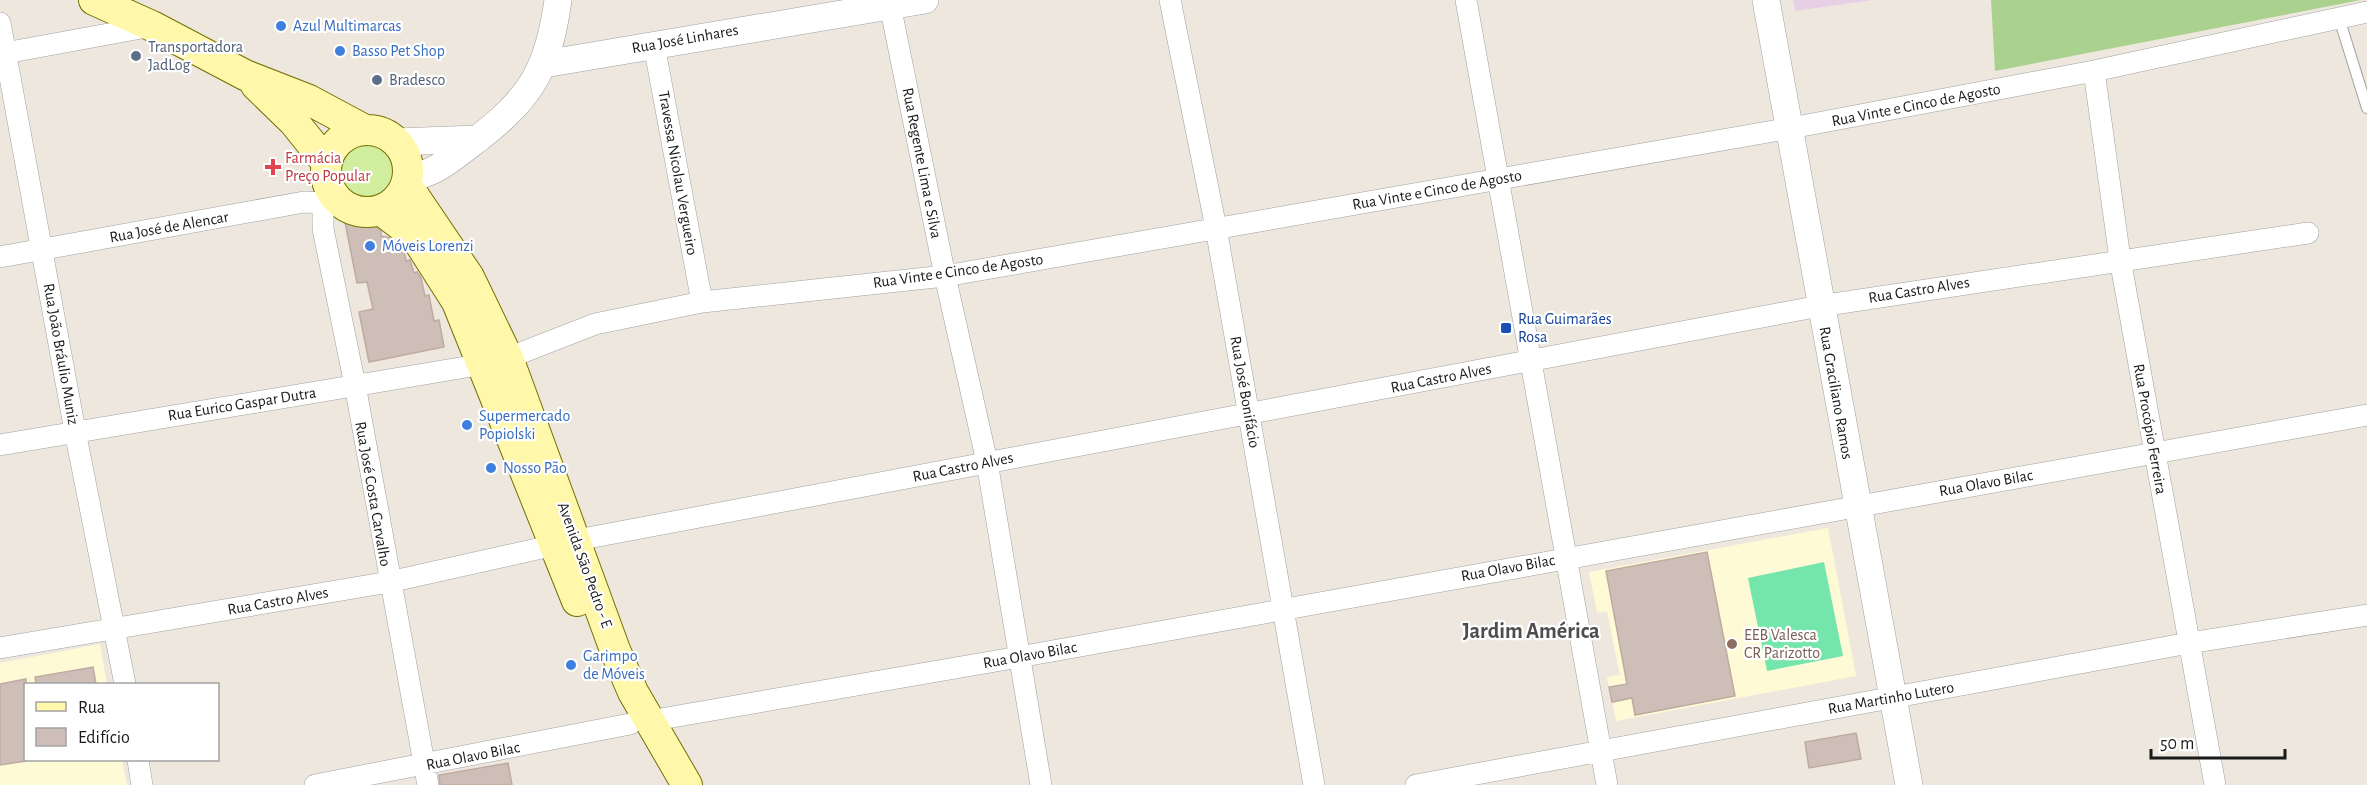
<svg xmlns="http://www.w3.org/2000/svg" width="2367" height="785" font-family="'Alegreya Sans',sans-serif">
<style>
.industrial{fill:#e7d0e6}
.education{fill:#fffad6}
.grass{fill:#d0ee9e}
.forest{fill:#abd18f}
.pitch{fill:#74e5ab}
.building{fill:#cdbeb8;stroke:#c0aaa0;stroke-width:1.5}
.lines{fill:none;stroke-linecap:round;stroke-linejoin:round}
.service-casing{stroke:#a1a1a1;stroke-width:12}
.minor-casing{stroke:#a1a1a1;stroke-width:22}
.tertiary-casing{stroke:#a1a1a1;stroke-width:28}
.secondary-casing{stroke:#737000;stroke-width:32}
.service{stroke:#fff;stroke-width:10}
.minor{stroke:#fff;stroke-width:21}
.tertiary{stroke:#fff;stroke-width:27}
.secondary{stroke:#fff8ab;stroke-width:30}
.shop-dot{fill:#3f7fe0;stroke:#fff;stroke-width:2}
.service-dot{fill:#5c6f8a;stroke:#fff;stroke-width:2}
.health-dot{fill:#e0444e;stroke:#fff;stroke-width:2}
.transit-dot{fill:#1a4fb4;stroke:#fff;stroke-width:2}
.education-dot{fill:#8d6e63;stroke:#fff;stroke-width:2}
.labels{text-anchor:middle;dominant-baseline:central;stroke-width:4.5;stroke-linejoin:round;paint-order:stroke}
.shop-label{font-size:16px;fill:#366cbe;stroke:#fff;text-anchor:start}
.street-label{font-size:16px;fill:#1a1a1a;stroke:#fff}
.service-label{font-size:16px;fill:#4e5e75;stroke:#fff;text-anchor:start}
.health-label{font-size:16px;fill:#be3a42;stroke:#fff;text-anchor:start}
.transit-label{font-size:16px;fill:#164399;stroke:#fff;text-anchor:start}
.education-label{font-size:16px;fill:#785e54;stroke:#fff;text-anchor:start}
.district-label{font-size:22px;font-weight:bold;fill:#4d4d4d;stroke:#fff}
</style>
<rect width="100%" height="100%" fill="#ede7de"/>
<!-- industrial -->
<path class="industrial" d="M1793,0H1873L1795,11Z"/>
<!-- education -->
<path class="education" d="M1828,528L1856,676L1616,721L1607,677L1620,675L1607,611L1597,613L1589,572Z
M100,644L107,684H26V760H122L127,785H0V663Z"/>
<!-- grass -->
<path class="grass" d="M339 172a27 27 0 1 1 54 0a27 27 0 1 1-54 0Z"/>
<!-- forest -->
<path class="forest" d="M1991,0H2361L1995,71Z"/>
<!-- pitch -->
<path class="pitch" d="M1824,562L1843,656L1767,671L1748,578Z"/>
<!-- building -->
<path class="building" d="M366,219L381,231V236L390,238L391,243L397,244L398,253L404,252L406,261L410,260L414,273L417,272L421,278L425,296L429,295L434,321L439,320L444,347L369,362L359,312L373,309L367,282L357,283L345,222Z
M1707,552L1735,696L1635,715L1632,698L1612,702L1609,687L1627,684L1606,571Z
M93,667L96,684H36L35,677Z
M26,679V761L0,765V684Z
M1856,733L1861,759L1809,768L1805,742Z
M508,763L512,785H440L439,775Z"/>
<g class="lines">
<defs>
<path id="service" d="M2339,18L2367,108"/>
<path id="minor" d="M889,0L945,276L987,462L1041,785
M1170,0L1216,228L1314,785
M1466,0L1607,785
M0,23L75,431L125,684
M654,45L702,302
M0,54L152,26
M2094,71L2120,259L2215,785
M323,203V229L355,385L428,785
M0,257L304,202L323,203
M508,358L595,324L702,302L945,276L1791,128L2094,71L2367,12
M0,445L484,364
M577,540L1820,306L2308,233
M0,648L389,582L555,545
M649,721L1019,657L2367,415
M138,760L142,785
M315,785L630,724
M1416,785L2189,643L2367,615"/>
<path id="tertiary" d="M1766,0L1909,785
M544,64L925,0
M396,142L478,139
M407,179C437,172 447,162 471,144C529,100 548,73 558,0"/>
<path id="secondary" d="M94,0L152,26L245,75L309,100L365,130
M256,85L294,122L327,163
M326 171a41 41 0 1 1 82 0a41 41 0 1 1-82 0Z
M406,184L469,277L508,358L615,650L633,692L687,785
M381,210L415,236L457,302L577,601"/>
</defs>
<!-- service casing -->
<use href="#service" class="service-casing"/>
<!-- minor casing -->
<use href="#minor" class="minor-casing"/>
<!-- tertiary casing -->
<use href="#tertiary" class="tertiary-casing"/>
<!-- secondary casing -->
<use href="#secondary" class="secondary-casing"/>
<!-- service -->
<use href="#service" class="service"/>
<!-- minor -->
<use href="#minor" class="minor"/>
<!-- tertiary -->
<use href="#tertiary" class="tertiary"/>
<!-- secondary -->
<use href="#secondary" class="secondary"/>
</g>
<!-- markers -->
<g class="shop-dot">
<circle cx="281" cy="26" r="6"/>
<circle cx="340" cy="51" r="6"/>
<circle cx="370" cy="246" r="6"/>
<circle cx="467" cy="425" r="6"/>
<circle cx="491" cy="468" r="6"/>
<circle cx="571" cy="665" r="6"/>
</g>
<g class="service-dot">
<circle cx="136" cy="56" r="6"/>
<circle cx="377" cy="80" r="6"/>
</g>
<path class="health-dot" d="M270 158h6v6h6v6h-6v6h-6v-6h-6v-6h6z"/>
<rect class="transit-dot" x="1500" y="322" width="12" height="12" rx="3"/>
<circle class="education-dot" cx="1732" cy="644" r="6"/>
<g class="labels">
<!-- shop labels -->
<g class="shop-label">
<text x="293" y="26">Azul Multimarcas</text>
<text x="352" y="51">Basso Pet Shop</text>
<text x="382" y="246">Móveis Lorenzi</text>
<text x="479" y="416">Supermercado<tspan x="479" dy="18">Popiolski</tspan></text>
<text x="503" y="468">Nosso Pão</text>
<text x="583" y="656">Garimpo<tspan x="583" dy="18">de Móveis</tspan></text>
</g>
<!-- street labels -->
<g class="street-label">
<text transform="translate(685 39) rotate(-10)">Rua José Linhares</text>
<text transform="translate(1916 105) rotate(-11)">Rua Vinte e Cinco de Agosto</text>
<text transform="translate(922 163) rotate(79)">Rua Regente Lima e Silva</text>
<text transform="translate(678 173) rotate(80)">Travessa Nicolau Vergueiro</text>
<text transform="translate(1437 190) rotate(-10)">Rua Vinte e Cinco de Agosto</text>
<text transform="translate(169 227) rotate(-10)">Rua José de Alencar</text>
<text transform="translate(958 271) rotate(-8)">Rua Vinte e Cinco de Agosto</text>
<text transform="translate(1919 290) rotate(-9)">Rua Castro Alves</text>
<text transform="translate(61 354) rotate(80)">Rua João Bráulio Muniz</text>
<text transform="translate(1441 378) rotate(-11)">Rua Castro Alves</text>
<text transform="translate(1245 392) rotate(80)">Rua José Bonifácio</text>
<text transform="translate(1836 393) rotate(80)">Rua Graciliano Ramos</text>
<text transform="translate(242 404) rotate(-9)">Rua Eurico Gaspar Dutra</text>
<text transform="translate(2150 429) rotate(80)">Rua Procópio Ferreira</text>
<text transform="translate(963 467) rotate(-11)">Rua Castro Alves</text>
<text transform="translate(1986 483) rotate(-10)">Rua Olavo Bilac</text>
<text transform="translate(373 494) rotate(80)">Rua José Costa Carvalho</text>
<text transform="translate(585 565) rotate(70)">Avenida São Pedro - E</text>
<text transform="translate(1508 568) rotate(-10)">Rua Olavo Bilac</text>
<text transform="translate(278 601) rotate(-10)">Rua Castro Alves</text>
<text transform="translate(1030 655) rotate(-10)">Rua Olavo Bilac</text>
<text transform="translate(1891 698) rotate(-10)">Rua Martinho Lutero</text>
<text transform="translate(473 756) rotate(-11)">Rua Olavo Bilac</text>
</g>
<!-- service labels -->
<g class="service-label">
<text x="148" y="47">Transportadora<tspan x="148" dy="18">JadLog</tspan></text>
<text x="389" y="80">Bradesco</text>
</g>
<!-- health labels -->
<g class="health-label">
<text x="285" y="158">Farmácia<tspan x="285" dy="18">Preço Popular</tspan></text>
</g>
<!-- transit labels -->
<g class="transit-label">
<text x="1518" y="319">Rua Guimarães<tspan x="1518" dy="18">Rosa</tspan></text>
</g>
<!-- education labels -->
<g class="education-label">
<text x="1744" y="635">EEB Valesca<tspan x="1744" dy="18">CR Parizotto</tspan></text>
</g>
<!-- district labels -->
<g class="district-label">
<text x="1531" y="631">Jardim América</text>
</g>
</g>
<!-- legend -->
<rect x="24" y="683" width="195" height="78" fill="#ffffff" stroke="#a3a3a3" stroke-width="1.5"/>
<rect x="36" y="702" width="30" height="9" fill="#fff8ab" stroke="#a3a3a3" stroke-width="1.5"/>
<text x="78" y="713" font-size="18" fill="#1a1a1a">Rua</text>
<rect x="36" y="728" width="30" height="18" fill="#cdbeb8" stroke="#a3a3a3" stroke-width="1.5"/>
<text x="78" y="743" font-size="18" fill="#1a1a1a">Edifício</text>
<!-- scale -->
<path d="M2151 749v9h134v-9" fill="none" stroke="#1a1a1a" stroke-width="3"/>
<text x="2160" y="749" font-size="18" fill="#1a1a1a" stroke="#ffffff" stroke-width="4.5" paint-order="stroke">50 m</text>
</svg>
